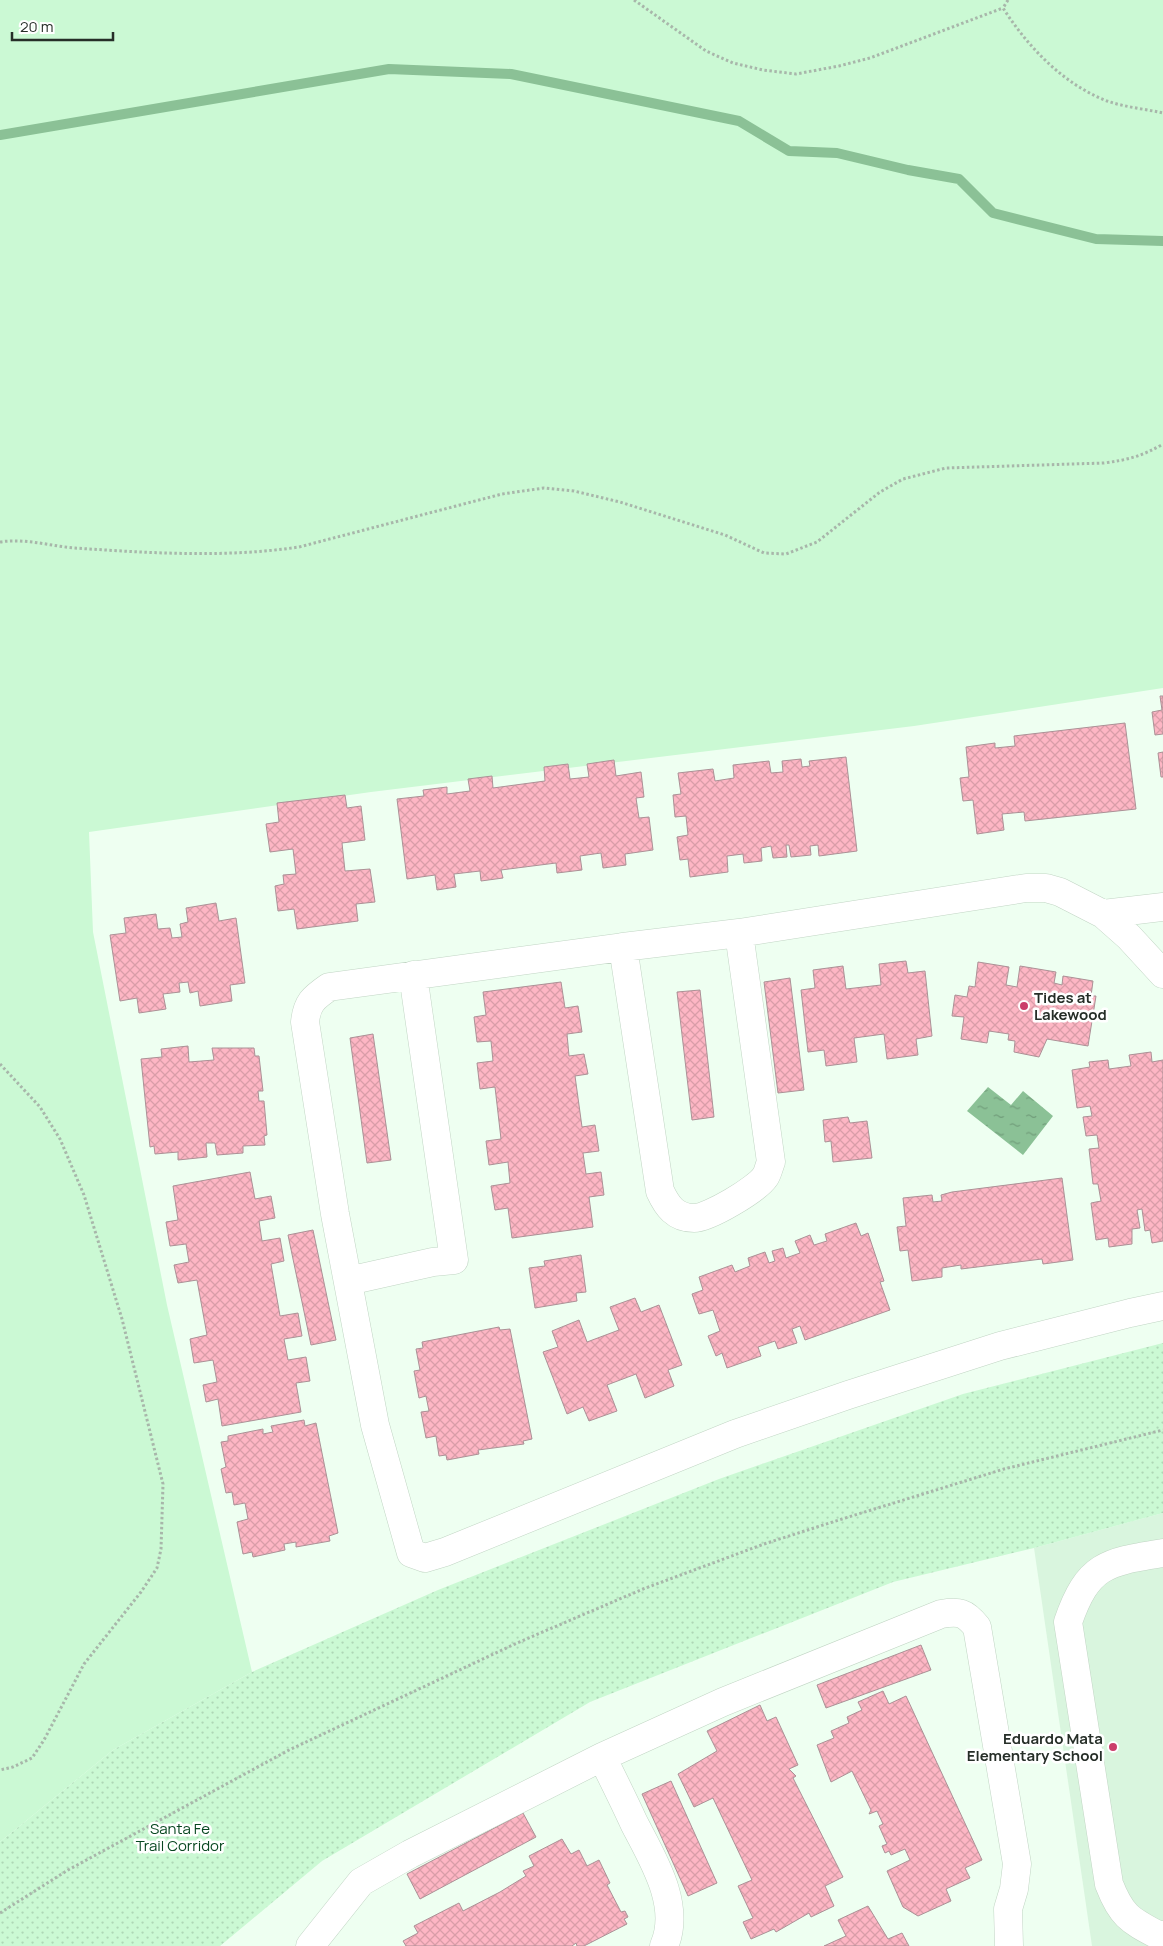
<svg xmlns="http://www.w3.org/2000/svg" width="1163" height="1946" font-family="Manrope,sans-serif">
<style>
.built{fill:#d9f5de}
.green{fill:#cbf9d4}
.park{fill:url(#park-dots)}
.water{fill:url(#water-ripples)}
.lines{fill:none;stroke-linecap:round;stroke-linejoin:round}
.stream{stroke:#8bc196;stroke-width:10}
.building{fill:url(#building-cross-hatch);stroke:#ab9196}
.minor-casing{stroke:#c1d5c4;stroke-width:29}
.path{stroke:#a8b6aa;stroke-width:3;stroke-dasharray:2.5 2.5;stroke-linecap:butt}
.minor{stroke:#fff;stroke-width:28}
.poi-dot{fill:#cb3d6a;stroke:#fff;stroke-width:2}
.labels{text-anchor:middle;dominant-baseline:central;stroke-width:5;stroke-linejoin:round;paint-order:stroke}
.poi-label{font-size:15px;font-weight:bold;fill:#262e28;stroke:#fff;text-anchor:start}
.park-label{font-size:15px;fill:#074720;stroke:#fff}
</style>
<defs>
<pattern id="park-dots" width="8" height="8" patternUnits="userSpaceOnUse" patternTransform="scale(1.25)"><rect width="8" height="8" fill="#cbf9d4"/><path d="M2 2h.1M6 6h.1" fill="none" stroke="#aed6b6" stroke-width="1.8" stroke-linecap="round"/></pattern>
<pattern id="water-ripples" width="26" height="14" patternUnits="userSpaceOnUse" patternTransform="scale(1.25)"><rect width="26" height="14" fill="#8bc196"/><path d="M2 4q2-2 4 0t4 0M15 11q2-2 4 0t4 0" fill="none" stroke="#719d7a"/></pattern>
<pattern id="building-cross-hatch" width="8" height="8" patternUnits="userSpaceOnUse" patternTransform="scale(1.25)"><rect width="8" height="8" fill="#fdb6c4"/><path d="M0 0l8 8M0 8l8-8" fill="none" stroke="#d99da8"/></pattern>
</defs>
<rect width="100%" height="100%" fill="#eefff1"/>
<!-- built -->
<path class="built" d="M1163,1513V1946H1092L1034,1548Z"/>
<!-- green -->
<path class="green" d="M0,0H1163V688L914,726L371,792L89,832L93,932L167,1305L252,1672L113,1750L0,1842Z"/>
<!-- park -->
<path class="park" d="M1163,1343V1513L1034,1548L893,1582L590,1702L322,1861L220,1946H0V1842L113,1750L252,1672L438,1590L719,1479L963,1394Z"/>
<!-- water -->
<path class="water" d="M988,1087L1011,1105L1023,1091L1053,1116L1023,1155L967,1111Z"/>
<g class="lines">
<!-- stream -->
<path class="stream" d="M0,135L389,69L511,74L739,121L789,151L837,153L908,170L959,179L993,213L1096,239L1163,241"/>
</g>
<!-- building -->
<path class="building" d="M1160,696H1163V734L1155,735L1152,712L1162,710Z
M1125,723L1136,809L1025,821L1024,812L1002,814L1004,830L977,834L973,800L963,801L960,778L969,777L966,747L995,743V748L1015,746L1014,736Z
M1163,752V777H1161L1158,753Z
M846,757L857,851L819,856L818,845L810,846L811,855L791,857L789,845H786L787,857L773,858L771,846L761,848L762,861L744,863L743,854L727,856L728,872L690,877L688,859L680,860L677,837L688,835L686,816L675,817L673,795L681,794L678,773L713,769L715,781L734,778L733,765L769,761L771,773L783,772L782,761L801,759L802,767L810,766L809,761Z
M614,760L616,776L641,772L644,797L636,798L639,818L649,817L653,850L625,854L626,865L603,868L601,853L580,856L582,870L557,873L556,863L501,870L503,878L481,881L480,871L454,874L456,887L437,890L435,875L407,879L397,799L424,796L423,790L447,787V794L470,791L468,779L492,776L493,788L545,781L544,767L568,764L570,779L589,777L587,764Z
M345,795L347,808L361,806L365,840L342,843L345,871L370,869L375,902L356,904L358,921L297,929L294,909L278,911L275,886L284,884L283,875L296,874L293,849L270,852L266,824L279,822L277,803Z
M216,903L219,921L236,918L245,983L230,985L232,1001L200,1006L198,991L190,993L188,982L179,983L180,992L163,994L166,1009L139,1013L137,998L120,1001L110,935L126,933L124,918L156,914L158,929L170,928L172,938L182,937L180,924L188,922L186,908Z
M906,961L908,973L925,971L932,1036L916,1039L918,1055L887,1059L884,1034L854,1038L857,1062L826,1066L824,1050L808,1052L801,990L815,988L813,970L843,966L846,989L881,985L879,964Z
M978,962L1009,967L1006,985L1017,987L1020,966L1056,972L1054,983L1062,985L1063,976L1093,981L1091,996H1096L1088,1046L1047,1039L1039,1057L1014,1052L1015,1041L1008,1040L1009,1034L989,1031L987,1043L961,1039L964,1017L952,1016L955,995L967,997L969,986L975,987Z
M790,978L804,1090L778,1093L764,982Z
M561,982L565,1008L578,1006L582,1032L567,1034L569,1056L584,1054L588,1074L575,1076L582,1127L595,1125L599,1151L583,1153L586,1174L601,1172L604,1195L589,1197L593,1227L512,1238L508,1208L495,1210L491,1186L510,1183L508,1162L489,1165L486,1141L501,1139L495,1087L480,1089L477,1063L493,1061L491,1041L477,1042L474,1017L486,1015L483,992Z
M700,990L714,1117L692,1120L677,992Z
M373,1034L391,1160L367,1163L350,1038Z
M188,1046L189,1062L214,1060L212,1048H254L255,1056H259L263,1091H258L259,1101H264L267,1135L264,1136L265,1145L243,1146V1153L217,1155L215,1143H206L207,1157L178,1160V1152L155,1154L154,1146L150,1147L141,1059L162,1057L161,1049Z
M1151,1052L1152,1062L1163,1060V1241L1152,1243L1150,1230L1145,1231L1142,1209L1137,1210L1140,1228L1132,1229V1244L1109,1247L1108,1238L1096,1240L1091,1203L1101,1201L1098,1184H1093L1089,1149L1099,1148L1097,1135L1086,1136L1083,1117L1092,1116L1090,1106L1077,1108L1072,1070L1090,1067L1089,1062L1108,1060L1109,1069L1131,1066L1129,1055Z
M848,1117L850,1123L867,1121L872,1158L833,1162L831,1141L825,1142L823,1120Z
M250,1172L255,1199L271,1196L275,1218L259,1221L262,1241L280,1238L284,1261L271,1264L280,1316L298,1313L302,1336L284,1339L288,1360L306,1357L310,1381L296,1383L301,1412L222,1426L218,1399L206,1402L203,1385L217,1382L213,1360L194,1363L190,1339L207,1335L197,1280L178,1283L174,1265L189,1262L186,1244L170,1246L166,1222L178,1220L173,1186Z
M1062,1178L1073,1260L1043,1264L1042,1259L961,1269V1265L942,1268V1277L912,1281L908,1250L900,1251L897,1227L906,1226L903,1198L932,1195L933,1202L942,1201L941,1195L952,1192Z
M856,1223L861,1236L868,1233L884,1281L880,1282L890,1310L805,1340L800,1326L792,1329L797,1343L778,1349L775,1341L758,1347L761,1356L727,1368L722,1353L716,1356L708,1336L720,1331L713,1310L699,1314L692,1294L703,1290L699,1277L732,1265L735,1272L750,1266L748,1258L765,1252L769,1263L775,1261L772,1251L783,1248L786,1258L800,1253L795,1241L810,1235L814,1245L827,1241L825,1234Z
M313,1230L336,1340L311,1345L288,1235Z
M581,1255L586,1292L576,1293L577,1301L535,1308L529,1268L545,1266L544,1261Z
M635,1298L641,1312L659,1305L682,1365L668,1370L674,1386L645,1398L636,1374L607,1385L617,1411L589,1421L583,1407L567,1414L543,1352L558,1347L552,1331L579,1320L587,1342L619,1330L610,1307Z
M499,1327L500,1330L510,1329L532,1439L523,1441L524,1444L478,1450L479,1454L447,1460L446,1455L439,1456L436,1436L426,1438L421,1412L429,1411L426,1396L419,1398L414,1371L420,1370L416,1349L423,1348L422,1342Z
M304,1420L305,1426L316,1423L338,1533L329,1536L330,1541L296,1547V1542L284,1544L285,1550L253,1557L252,1552L243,1554L237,1522L248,1519L245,1503L234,1505L232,1492L226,1493L221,1469L226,1467L221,1442L228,1441V1436L263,1429V1434L273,1432L271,1426Z
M921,1645L931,1670L826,1708L817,1685Z
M883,1691L889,1704L906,1696L982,1860L965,1868L970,1878L946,1889L951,1901L918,1916L903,1907L887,1871L910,1860L905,1849L891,1855L889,1851L885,1853L882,1846L887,1844L879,1826L883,1824L877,1811L869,1814L871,1810L852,1771L831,1782L817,1745L834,1738L831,1731L849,1723L847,1717L862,1710L858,1702Z
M760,1705L767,1721L776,1717L798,1765L789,1769L796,1776L793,1778L843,1877L825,1886L834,1906L811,1917L809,1913L776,1932L774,1929L751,1939L743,1922L753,1918L738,1886L752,1880L713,1798L694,1807L678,1774L717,1751L707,1731Z
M671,1781L717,1883L688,1896L642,1794Z
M523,1813L536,1837L420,1899L407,1874Z
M562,1839L571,1854L579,1850L587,1866L599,1860L610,1883L607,1885L621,1912L625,1911L628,1917L624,1919L627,1924L584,1946H577L576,1943L572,1946H406L403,1941L418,1933L414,1926L459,1903L463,1911L500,1892L526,1876L523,1871L534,1866L529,1856Z
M868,1906L888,1939L902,1933L909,1946H824L846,1936L838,1920Z"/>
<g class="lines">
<defs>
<path id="minor" d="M1163,907L1103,914L1129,937L1163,974
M1103,914L1060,892L1046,888H1026L739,933L771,1162C769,1166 768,1173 765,1177C757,1189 709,1218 694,1218C675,1218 667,1206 660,1191L623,947L329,987C313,998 307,1003 305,1022L335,1214L375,1425L411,1553L425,1558L445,1552L735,1434L848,1395L1000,1346L1130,1313L1163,1306
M623,947L739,933
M348,1281L433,1262L454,1260L413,975
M1163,1553C1107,1562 1088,1564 1068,1622L1109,1884C1121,1915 1129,1920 1158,1935H1163
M602,1757L723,1702L941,1614C959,1611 965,1612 977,1627L1017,1864L1014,1889L1008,1909L1009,1946
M310,1946L361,1882L410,1854L602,1757C613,1779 624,1801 634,1823C652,1858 682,1905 664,1946"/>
</defs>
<!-- minor casing -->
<use href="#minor" class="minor-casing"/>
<!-- path -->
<path class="path" d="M634,0L706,51L733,63L763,70L796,74L839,66L870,58L1003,8
M1008,0L1003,8C1028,47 1063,84 1107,101C1124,107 1145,109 1163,113
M0,542C25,538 50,546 75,548C149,553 226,558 299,547L502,494L544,488L574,491L620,502L725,535L764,553L786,554L817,542L880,492L903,479L946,468L1104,463C1127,460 1143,456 1163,444
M0,1064L40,1107L60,1139L84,1195L122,1319L163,1484L161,1549L157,1568L141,1592L84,1664L44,1740L32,1758L13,1767L0,1770
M0,1913L68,1870L289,1750L517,1643L643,1589L764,1544L842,1519L1004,1469L1163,1430"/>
<!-- minor -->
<use href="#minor" class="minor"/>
</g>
<!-- markers -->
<g class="poi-dot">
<circle cx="1024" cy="1006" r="5"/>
<circle cx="1113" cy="1747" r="5"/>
</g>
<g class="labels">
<!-- poi labels -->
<g class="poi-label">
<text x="1034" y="997">Tides at<tspan x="1034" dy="17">Lakewood</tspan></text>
<text x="1103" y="1738" text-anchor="end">Eduardo Mata<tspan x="1103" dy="17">Elementary School</tspan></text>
</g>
<!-- park labels -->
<g class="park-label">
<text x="180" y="1828">Santa Fe<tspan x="180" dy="17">Trail Corridor</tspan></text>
</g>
</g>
<!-- scale -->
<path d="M12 32v8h101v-8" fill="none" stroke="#262e28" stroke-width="2.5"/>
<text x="20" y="32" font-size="15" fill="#262e28" stroke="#ffffff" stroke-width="4" paint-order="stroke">20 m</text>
</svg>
